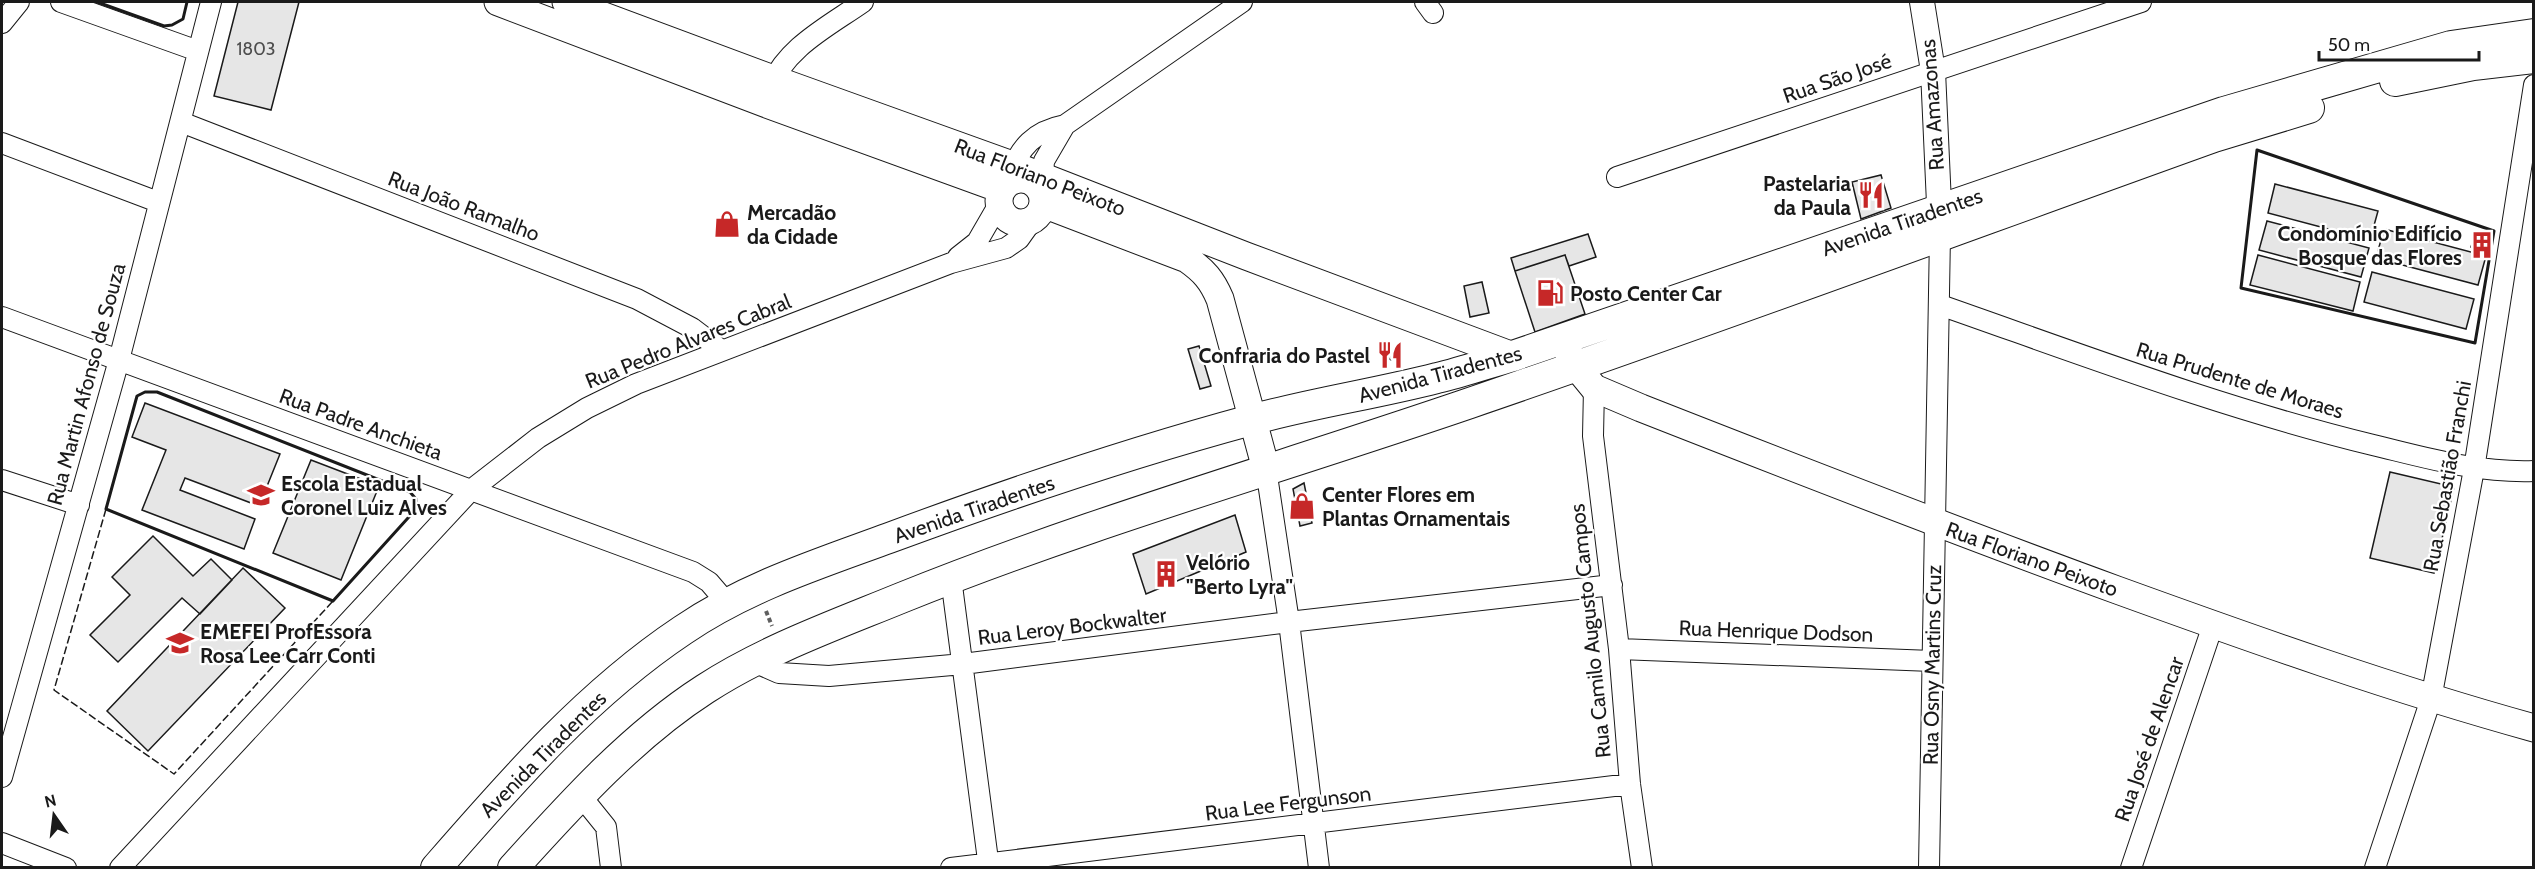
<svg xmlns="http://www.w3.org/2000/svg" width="2535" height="869" font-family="Cabin,sans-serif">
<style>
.building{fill:#e6e6e6;stroke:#1a1a1a;stroke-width:1.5}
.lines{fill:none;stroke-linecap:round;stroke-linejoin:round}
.minor-casing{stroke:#1a1a1a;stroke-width:22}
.tertiary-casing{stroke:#1a1a1a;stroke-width:26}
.secondary-casing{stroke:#1a1a1a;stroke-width:29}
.primary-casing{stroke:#1a1a1a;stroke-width:32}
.path{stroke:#5f5f5f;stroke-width:4;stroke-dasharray:4.5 3;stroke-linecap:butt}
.minor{stroke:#fff;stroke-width:20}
.tertiary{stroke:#fff;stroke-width:24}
.secondary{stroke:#fff;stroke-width:27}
.primary{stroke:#fff;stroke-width:30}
.fence{stroke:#1a1a1a;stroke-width:1.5;stroke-dasharray:8 3;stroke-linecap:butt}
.wall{stroke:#1a1a1a;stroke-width:3}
.labels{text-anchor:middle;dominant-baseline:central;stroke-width:4.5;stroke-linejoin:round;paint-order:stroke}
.number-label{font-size:18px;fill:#4d4d4d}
.street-label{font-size:21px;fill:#1a1a1a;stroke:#fff}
.poi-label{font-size:21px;font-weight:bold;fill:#1a1a1a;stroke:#fff;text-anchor:start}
</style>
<rect width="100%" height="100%" fill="#fff"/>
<!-- building -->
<path class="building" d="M238,2H299L271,110L214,96Z
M1881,175L1891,208L1861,219L1852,182Z
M2275,184L2378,211L2370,240L2268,213Z
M2267,221L2369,248L2361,277L2259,250Z
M2384,229L2486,256L2478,285L2376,258Z
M1588,234L1596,257L1569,266L1565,255L1515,271L1511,258Z
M2474,238L2492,243L2490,252L2471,247Z
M1565,255L1585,314L1535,332L1515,271Z
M2258,255L2360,282L2353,311L2250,285Z
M2372,272L2474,299L2466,329L2364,302Z
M1482,282L1489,313L1470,317L1464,286Z
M1199,346L1211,386L1200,389L1188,349Z
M1388,350L1395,356L1391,360L1384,355Z
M145,403L280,454L259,506L185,478L180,490L255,519L244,549L142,510L166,450L132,437Z
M311,460L379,486L341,580L273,553Z
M2390,472L2454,487L2434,573L2370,558Z
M1304,483L1312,523L1300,526L1293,489Z
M1235,515L1246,552L1146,594L1133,554Z
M153,536L193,576L211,559L232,580L200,614L182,598L118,662L90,635L130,595L112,577Z
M243,568L285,608L148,751L107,711Z"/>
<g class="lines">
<defs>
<path id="minor" d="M61,2L198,51
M1425,2L1433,13
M2,23L19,2
M769,90C784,48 829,26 863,2
M181,122L637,299L692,328L721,350
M2,143L158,202
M1009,176C1020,147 1034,131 1065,125L1242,2
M1617,177L2141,2
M1042,188L1044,161L1065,125
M958,257L977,242L999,204
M1940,305C2083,355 2225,409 2373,445C2427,458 2477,473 2534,471
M2,317L693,572L709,582L727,603
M1594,388L1593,436L1619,649L1630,784L1642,868
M1266,469L1289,622L1319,868
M2,480L79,505
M951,578L989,868
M1619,649L1932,661
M754,662L779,673L829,676L963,664L1289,622L1612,585
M2,777L119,360L211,2
M581,796L606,827L611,868
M2,843L66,868
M120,868L471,490L538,438L587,408L636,384L951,263L1006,248L1019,239L1034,218
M951,868L1630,784
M1929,868L1940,235
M2131,868L2213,625
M2375,868L2431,699L2474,469L2534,85"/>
<path id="tertiary" d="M1922,2L1933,71L1940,226"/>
<path id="secondary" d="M498,2L764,103L1001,189
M566,2L773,79L1023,169L1246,256L1513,356
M999 201a22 22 0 1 1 44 0a22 22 0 1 1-44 0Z
M1043,204L1187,259C1204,271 1212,280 1220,299L1266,469
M1566,348L1576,366L1594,388L1641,408C1799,470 1958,532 2117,590C2255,640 2393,689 2534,728"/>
<path id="primary" d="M2395,81L2473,65L2534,58
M436,868C511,782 587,694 683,630C746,587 818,564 889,538C1008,494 1129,453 1251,420C1312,403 1375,394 1437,378C1463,372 1488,363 1513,356L2224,112L2451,46L2534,34
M513,868C571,804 632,736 705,689C765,650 835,625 901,598C1087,523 1280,468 1470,403C1719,318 1966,226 2214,137L2309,108"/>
</defs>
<!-- minor casing -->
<use href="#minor" class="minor-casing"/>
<!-- tertiary casing -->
<use href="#tertiary" class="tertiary-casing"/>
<!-- secondary casing -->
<use href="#secondary" class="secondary-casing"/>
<!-- primary casing -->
<use href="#primary" class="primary-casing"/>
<!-- path -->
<path class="path" d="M766,611L772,626"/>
<!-- minor -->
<use href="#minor" class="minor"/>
<!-- tertiary -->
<use href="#tertiary" class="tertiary"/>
<!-- secondary -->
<use href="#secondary" class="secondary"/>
<!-- primary -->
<use href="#primary" class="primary"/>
<!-- fence -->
<path class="fence" d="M106,509L54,690L174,774L333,601"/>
<!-- wall -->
<path class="wall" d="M97,2L164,26L172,25L183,19L187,2
M2257,150L2494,231L2475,343L2241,288Z
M145,392H157L410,492L416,499L417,508L333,601L106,509L137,396Z"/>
</g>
<!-- icons -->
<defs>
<symbol id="restaurant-bare" viewBox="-9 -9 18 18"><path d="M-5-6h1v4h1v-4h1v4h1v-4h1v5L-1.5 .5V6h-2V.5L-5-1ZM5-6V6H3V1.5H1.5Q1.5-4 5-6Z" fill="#c62828" stroke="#fff" stroke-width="2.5" paint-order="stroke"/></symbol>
<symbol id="shop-bare" viewBox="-9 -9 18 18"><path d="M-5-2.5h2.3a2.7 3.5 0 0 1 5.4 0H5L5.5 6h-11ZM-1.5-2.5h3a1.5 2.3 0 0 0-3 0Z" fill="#c62828" stroke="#fff" stroke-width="2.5" paint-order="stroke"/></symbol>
<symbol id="building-bare" viewBox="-9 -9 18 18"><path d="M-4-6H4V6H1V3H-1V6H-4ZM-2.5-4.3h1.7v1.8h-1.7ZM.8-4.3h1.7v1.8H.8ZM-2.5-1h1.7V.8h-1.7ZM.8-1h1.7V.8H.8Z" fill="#c62828" stroke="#fff" stroke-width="2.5" paint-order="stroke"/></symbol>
<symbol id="fuel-bare" viewBox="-9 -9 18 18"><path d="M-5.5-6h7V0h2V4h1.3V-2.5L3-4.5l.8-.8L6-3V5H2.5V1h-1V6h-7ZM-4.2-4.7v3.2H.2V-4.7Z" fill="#c62828" stroke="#fff" stroke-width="2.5" paint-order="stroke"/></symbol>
<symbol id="school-bare" viewBox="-9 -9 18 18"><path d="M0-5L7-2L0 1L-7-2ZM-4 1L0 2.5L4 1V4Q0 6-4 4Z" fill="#c62828" stroke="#fff" stroke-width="2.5" paint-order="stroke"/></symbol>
</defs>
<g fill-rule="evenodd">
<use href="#restaurant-bare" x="1852" y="176" width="38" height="38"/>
<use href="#shop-bare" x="708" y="205" width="38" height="38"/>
<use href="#building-bare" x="2463" y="226" width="38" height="38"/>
<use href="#fuel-bare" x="1531" y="274" width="38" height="38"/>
<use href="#restaurant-bare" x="1371" y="336" width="38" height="38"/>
<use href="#school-bare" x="242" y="476" width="38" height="38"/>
<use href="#shop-bare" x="1283" y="487" width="38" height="38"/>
<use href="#building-bare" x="1147" y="555" width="38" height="38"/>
<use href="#school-bare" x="161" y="624" width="38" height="38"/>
</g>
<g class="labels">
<!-- number labels -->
<g class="number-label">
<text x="256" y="49">1803</text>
</g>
<!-- street labels -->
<g class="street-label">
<text transform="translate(1837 78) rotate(-19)">Rua São José</text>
<text transform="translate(1932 105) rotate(-94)">Rua Amazonas</text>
<text transform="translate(1040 177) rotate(21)">Rua Floriano Peixoto</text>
<text transform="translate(464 206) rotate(21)">Rua João Ramalho</text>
<text transform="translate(1902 222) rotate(-19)">Avenida Tiradentes</text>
<text transform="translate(688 341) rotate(-22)">Rua Pedro Alvares Cabral</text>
<text transform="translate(1440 374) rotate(-15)">Avenida Tiradentes</text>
<text transform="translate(2240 380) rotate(17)">Rua Prudente de Moraes</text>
<text transform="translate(86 384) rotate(-75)">Rua Martin Afonso de Souza</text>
<text transform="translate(361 424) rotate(20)">Rua Padre Anchieta</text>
<text transform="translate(2447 476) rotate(-80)">Rua Sebastião Franchi</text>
<text transform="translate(974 509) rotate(-19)">Avenida Tiradentes</text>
<text transform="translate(2032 559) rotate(20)">Rua Floriano Peixoto</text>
<text transform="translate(1072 626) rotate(-7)">Rua Leroy Bockwalter</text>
<text transform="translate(1590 631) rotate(-96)">Rua Camilo Augusto Campos</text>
<text transform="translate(1776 631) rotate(2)">Rua Henrique Dodson</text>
<text transform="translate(1932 665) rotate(-89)">Rua Osny Martins Cruz</text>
<text transform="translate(2149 739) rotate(-71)">Rua José de Alencar</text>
<text transform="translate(543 754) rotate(-45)">Avenida Tiradentes</text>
<text transform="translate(1288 803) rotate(-7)">Rua Lee Fergunson</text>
</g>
<!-- poi labels -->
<g class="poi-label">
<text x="1851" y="183" text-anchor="end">Pastelaria<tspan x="1851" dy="24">da Paula</tspan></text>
<text x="747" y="212">Mercadão<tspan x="747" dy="24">da Cidade</tspan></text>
<text x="2462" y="233" text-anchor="end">Condomínio Edifício<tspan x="2462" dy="24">Bosque das Flores</tspan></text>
<text x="1570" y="293">Posto Center Car</text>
<text x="1370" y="355" text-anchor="end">Confraria do Pastel</text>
<text x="281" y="483">Escola Estadual<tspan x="281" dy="24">Coronel Luiz Alves</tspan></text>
<text x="1322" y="494">Center Flores em<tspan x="1322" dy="24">Plantas Ornamentais</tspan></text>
<text x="1186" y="562">Velório<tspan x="1186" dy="24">"Berto Lyra"</tspan></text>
<text x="200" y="631">EMEFEI ProfEssora<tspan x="200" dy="24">Rosa Lee Carr Conti</tspan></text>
</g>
</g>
<!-- border -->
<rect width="2535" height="869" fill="none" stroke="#1a1a1a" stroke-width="6"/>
<!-- north arrow -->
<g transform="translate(54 815) rotate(346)" stroke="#ffffff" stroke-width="4.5" paint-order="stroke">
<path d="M0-4.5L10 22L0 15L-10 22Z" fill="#1a1a1a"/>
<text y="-9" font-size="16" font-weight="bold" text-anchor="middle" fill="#1a1a1a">N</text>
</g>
<!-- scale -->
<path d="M2319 51v9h160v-9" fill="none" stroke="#1a1a1a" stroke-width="3"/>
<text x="2328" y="51" font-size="18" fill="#1a1a1a" stroke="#ffffff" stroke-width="4.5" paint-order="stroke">50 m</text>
</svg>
